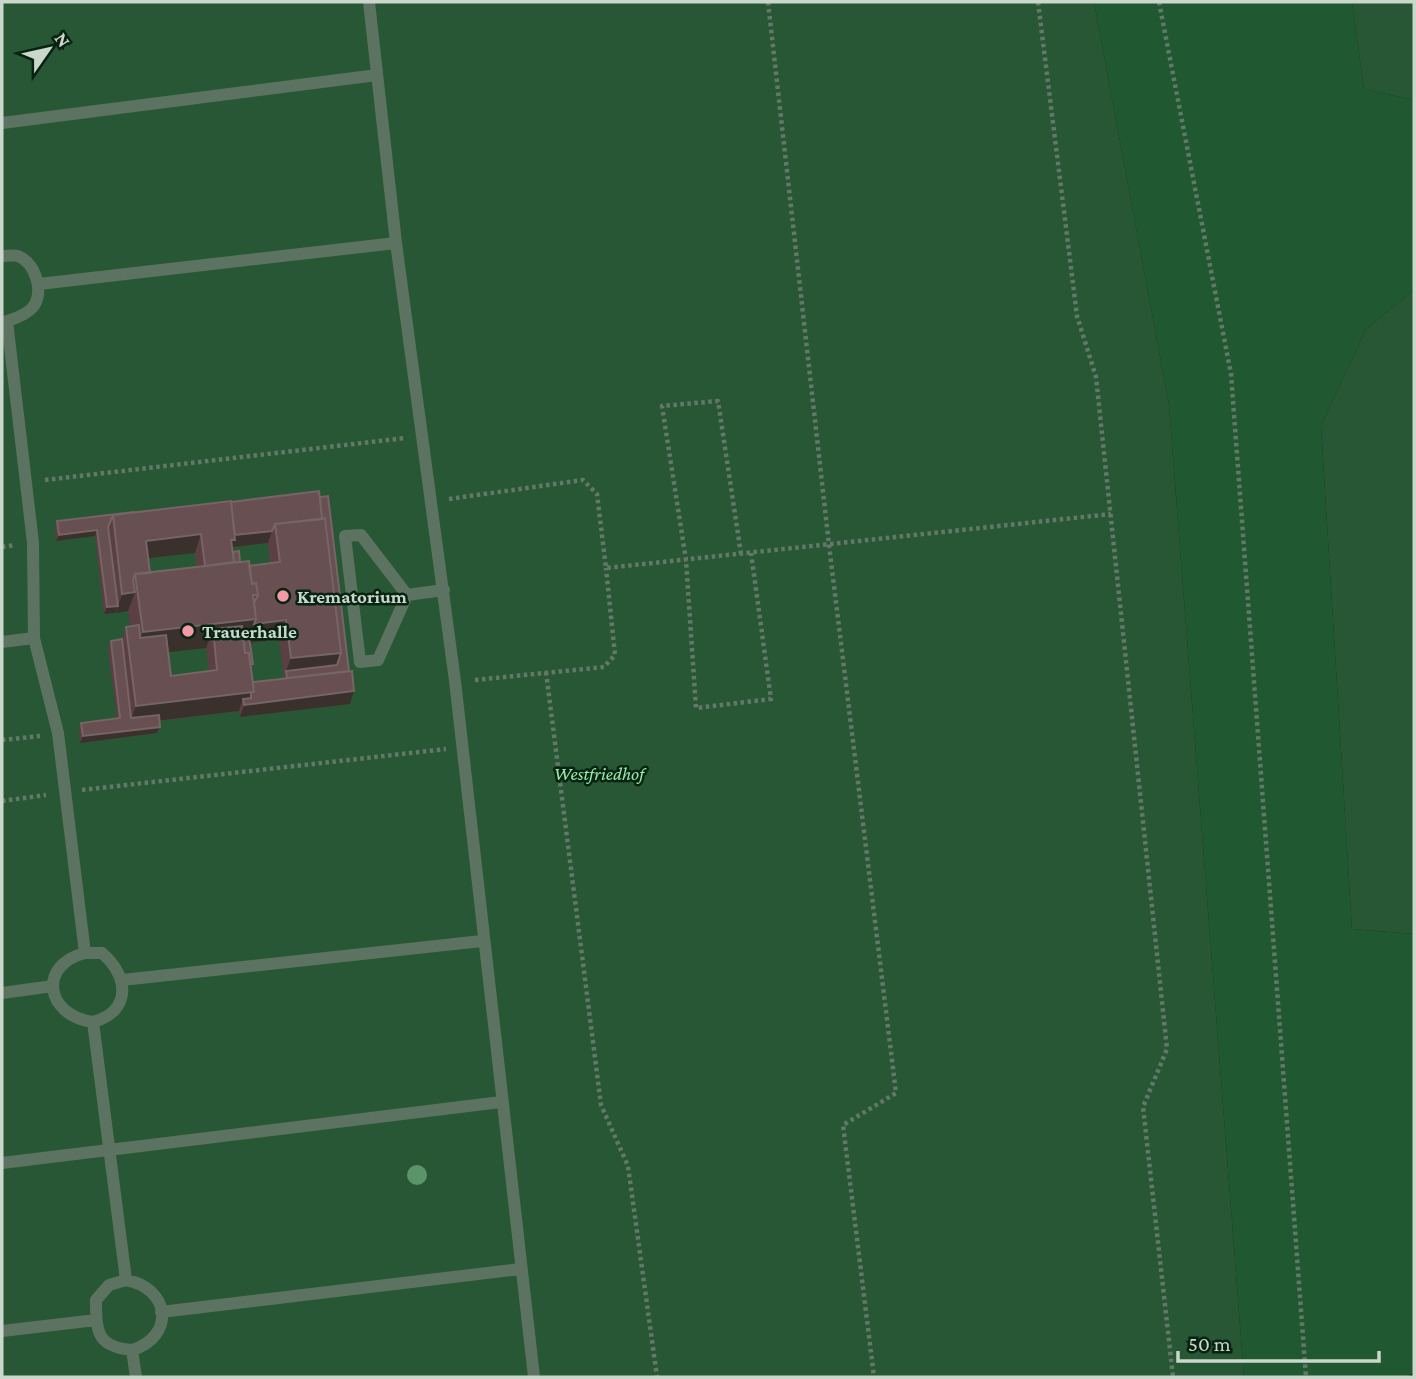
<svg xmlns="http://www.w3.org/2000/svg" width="1416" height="1379" font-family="'Crimson Pro',serif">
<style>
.green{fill:#285735}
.forest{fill:#205931}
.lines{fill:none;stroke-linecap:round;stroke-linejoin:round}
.path{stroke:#637867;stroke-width:4.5;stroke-dasharray:3.5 3.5;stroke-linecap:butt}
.service{stroke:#5c7361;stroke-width:12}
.tree{fill:#5c946a}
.wall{fill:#5c3f42;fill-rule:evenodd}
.shaded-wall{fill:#3a312c}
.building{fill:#684f51;stroke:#776464;stroke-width:2}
.poi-dot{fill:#f39aa7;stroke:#082311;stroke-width:2.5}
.labels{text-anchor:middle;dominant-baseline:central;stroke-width:5;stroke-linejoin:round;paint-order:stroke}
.poi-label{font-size:19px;font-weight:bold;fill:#c9d8cb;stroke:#082311;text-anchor:start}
.park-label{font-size:19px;font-style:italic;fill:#97e9ab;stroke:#082311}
</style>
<rect width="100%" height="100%" fill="#132d1a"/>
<!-- green -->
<path class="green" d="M2,2H1094L1169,405L1244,1377H2Z
M1352,2H1414V100L1364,89Z
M1414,290V934L1352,929L1321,426L1366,329Z"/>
<!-- forest -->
<path class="forest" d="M1094,2H1352L1364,89L1414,100V290L1366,329L1321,426L1352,929L1414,934V1373L1405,1377H1244L1169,405Z"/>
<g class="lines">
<!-- path -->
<path class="path" d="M768,2L829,545L896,1093L843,1125L874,1377
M1038,2L1077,316L1096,377L1167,1049L1143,1107L1173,1377
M1159,2L1231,374L1306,1377
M45,480L405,438
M449,499L583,480L597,494L606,568L1111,514
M2,547L15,545
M741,554L718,401L662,406L686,560L696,708L771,699L751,553
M546,672L601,1105L628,1166L657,1377
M475,680L604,667L615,655L606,568
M2,740L40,736
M82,790L446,749
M2,801L46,795"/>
<!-- service -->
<path class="service" d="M369,2L396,243L455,681L534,1377
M2,123L377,75
M2,256C6,256 14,255 18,256C35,263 43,289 35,304C30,313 17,318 7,321L33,543L34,638L58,733L85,953H102C129,976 132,1011 93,1022L126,1280C170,1288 176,1336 132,1350L136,1377
M39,284L396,243
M407,595L378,660L360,662L345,536L361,535L407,595L444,590
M2,642L34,638
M85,953C37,965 46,1016 93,1022
M122,980L482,941
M2,993L53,986
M2,1163L501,1102
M126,1280L109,1285L96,1300C96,1332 97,1347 132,1350
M161,1312L520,1269
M2,1331L96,1320"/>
</g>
<!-- trees -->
<circle class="tree" cx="417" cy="1175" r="10"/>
<!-- wall -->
<path class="wall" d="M319,491L350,704L240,717L239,711L159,721L157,733L80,743L79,729L81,723L117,719L108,647L111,641L122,639L126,627H130L128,611L104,614L95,536L56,541L55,527L57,521ZM268,543L270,564L249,566L240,562L233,552V547ZM195,553L196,567L150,573L148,558ZM279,639L284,679L253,682L251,669L253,664L250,643ZM206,648L209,671L171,676L168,652Z"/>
<!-- shaded-wall -->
<path class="shaded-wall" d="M97,530L95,536L56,541L59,535Z
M272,531L268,543L233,547L228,558L232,535Z
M201,534L195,553L140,559L146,541Z
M135,592L128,611L116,613L122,594Z
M118,606L115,613L104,614L107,607Z
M256,619L247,643L213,629L206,648L134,656L143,632Z
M286,620L279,639L247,643L254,624Z
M341,653L335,671H286L291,658Z
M354,691L350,704L240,717L244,705L243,699L239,711L129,724L136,706L254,692Z
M160,727L157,733L80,743L83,736Z"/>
<!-- building -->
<path class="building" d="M319,491L322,519L275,524L272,531L235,535L231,502Z
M328,496L349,671L287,678L286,671L337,665L341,653L325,518L322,519L320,497Z
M231,501L235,540H231L234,562L205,566L201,534L146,541L150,573L135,574L133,580L135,592L122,594L113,515Z
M134,512L113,515L108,527L118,606L107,607L97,530L59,535L57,521Z
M325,518L341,653L291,658L286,620L254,624L256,619L254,601H255L258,595L256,583L252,584L249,566L280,562L275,524Z
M239,551L240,562H234L233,552Z
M249,561L252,584L256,583L258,595H253L256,619L143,632L135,574Z
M139,625L140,638L166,635L171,676L217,670L213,629L242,626L245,653H249L254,692L136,706L126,627Z
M243,637H249L253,664H250L249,653H245Z
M122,639L131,718L159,715L160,727L83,736L81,723L120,718L111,641Z
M352,671L354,691L244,705L243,699L251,698V692H254L253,682Z"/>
<!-- markers -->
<g class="poi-dot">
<circle cx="283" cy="596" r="7"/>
<circle cx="188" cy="631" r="7"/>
</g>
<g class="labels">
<!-- poi labels -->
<g class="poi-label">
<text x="297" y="596">Krematorium</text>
<text x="202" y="631">Trauerhalle</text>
</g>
<!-- park labels -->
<g class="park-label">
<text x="599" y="773">Westfriedhof</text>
</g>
</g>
<!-- border -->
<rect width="1416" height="1379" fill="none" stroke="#c9d8cb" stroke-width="7"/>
<!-- north arrow -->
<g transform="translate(49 49) rotate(56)" stroke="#082311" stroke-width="5" paint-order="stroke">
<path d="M0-5L12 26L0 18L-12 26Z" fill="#c9d8cb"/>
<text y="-10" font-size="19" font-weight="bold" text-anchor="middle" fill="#c9d8cb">N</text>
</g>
<!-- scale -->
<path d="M1178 1351v10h201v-10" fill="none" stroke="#c9d8cb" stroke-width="3.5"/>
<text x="1188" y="1351" font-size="21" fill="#c9d8cb" stroke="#082311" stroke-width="5" paint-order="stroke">50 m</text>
</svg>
